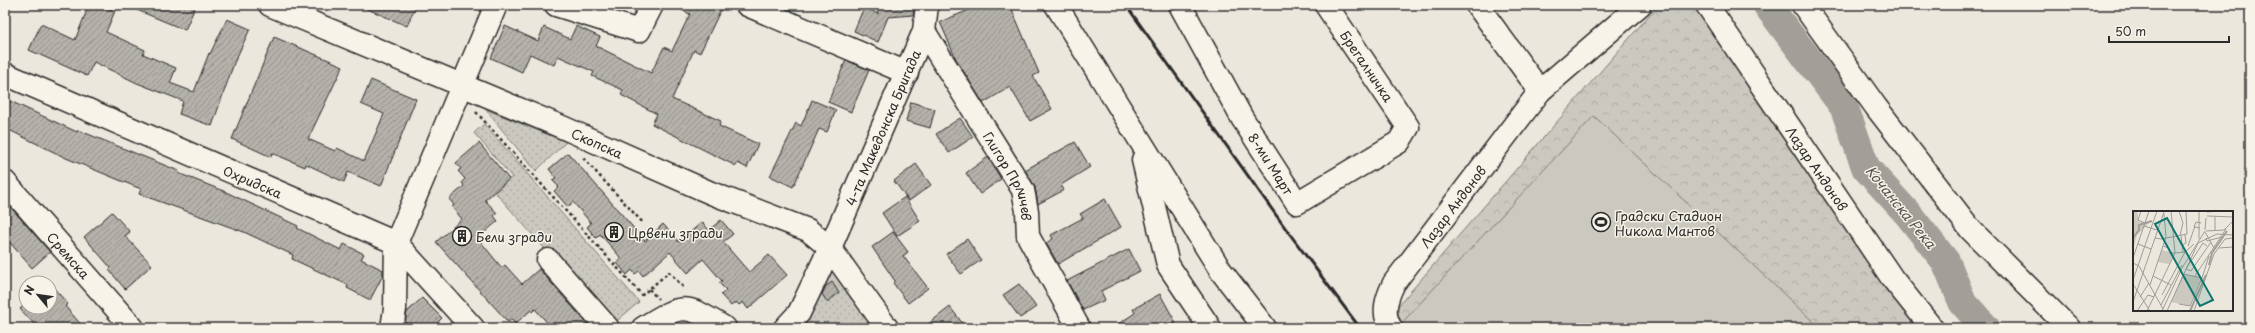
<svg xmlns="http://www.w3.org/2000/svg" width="2255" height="333" font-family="'Playpen Sans',sans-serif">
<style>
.grass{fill:url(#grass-dots);stroke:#7b7a75}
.park{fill:url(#park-crowns);stroke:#7b7a75}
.pitch{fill:#cbc8bf;stroke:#7b7a75}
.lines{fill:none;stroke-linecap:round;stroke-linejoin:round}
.river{stroke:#a29f98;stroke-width:29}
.building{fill:url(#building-hatch);stroke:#2b2b2b}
.minor-casing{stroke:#2b2b2b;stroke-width:25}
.path{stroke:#2b2b2b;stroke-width:2.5;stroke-dasharray:3 3;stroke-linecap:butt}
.minor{stroke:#f7f3e8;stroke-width:22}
.rail{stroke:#2b2b2b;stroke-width:3}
.labels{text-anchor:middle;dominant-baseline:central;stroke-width:3;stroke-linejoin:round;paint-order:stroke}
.street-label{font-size:13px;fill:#2b2b2b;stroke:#f7f3e8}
.poi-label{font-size:13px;fill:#2b2b2b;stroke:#f7f3e8;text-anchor:start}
.water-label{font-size:14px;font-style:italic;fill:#555451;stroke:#f7f3e8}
.inset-river{fill:none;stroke:#a29f98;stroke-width:2}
.inset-road{fill:none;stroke:#9e9c96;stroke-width:1}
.view{fill:#0f766e;fill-opacity:0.15;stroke:#0f766e;stroke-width:2}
.inset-edge{fill:none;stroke:#2b2b2b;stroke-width:2}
</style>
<defs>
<pattern id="grass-dots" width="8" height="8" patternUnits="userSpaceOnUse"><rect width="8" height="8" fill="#cbc8bf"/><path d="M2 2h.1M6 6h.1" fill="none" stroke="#aeaca4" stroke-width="1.8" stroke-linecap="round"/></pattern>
<pattern id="park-crowns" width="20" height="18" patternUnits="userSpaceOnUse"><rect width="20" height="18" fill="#cbc8bf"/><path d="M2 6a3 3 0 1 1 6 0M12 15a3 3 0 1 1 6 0" fill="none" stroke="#aeaca4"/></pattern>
<pattern id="building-hatch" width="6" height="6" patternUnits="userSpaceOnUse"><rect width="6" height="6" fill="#b5b2ab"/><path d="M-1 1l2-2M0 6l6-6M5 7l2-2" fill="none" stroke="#93918b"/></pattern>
</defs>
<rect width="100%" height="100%" fill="#ebe7dd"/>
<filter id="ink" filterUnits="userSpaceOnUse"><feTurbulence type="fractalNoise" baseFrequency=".025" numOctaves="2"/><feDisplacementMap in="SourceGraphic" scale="8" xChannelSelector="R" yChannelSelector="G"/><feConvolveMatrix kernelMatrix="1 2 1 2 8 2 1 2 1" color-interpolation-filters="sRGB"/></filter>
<g filter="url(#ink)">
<!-- grass -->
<path class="grass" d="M485,109L566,142L536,171Z
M484,124L639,302L612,325L495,192L512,177L474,133Z
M833,263L876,328H799Z"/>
<!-- park -->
<path class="park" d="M1658,5H1694L1934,328H1379Z"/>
<!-- pitch -->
<path class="pitch" d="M1594,116L1820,328H1397Z"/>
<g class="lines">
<!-- river -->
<path class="river" d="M1767,5L1844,107L1866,168L1908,214L1946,262L1963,303L1986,328"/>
</g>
<!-- building -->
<path class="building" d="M89,5H100L115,11L106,32L145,50L143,54L176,68L170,83L194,92L209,53L210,54L227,19L250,29L234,63L212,126L179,114L183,101L137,83L94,62L87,76L29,50L41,24L75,40Z
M125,5H196L185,30Z
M358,5H416L407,26Z
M670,5H723L700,53L694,50L672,99L721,121L719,126L758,144L747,168L738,163L736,166L652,124L657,114L621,95L623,90L592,76L594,72L558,56L554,65L530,54L522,72L491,58L505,26L538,41L544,27L570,39L576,26L600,37L596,46L651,73L664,47L672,51L690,14Z
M877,5H914L913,15L888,17L878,42L854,31L864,7L878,14Z
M981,5H1010L1039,73L1033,76L1052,109L1030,121L1010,87L983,103L956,59L940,22Z
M274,37L343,66L308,139L335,151L337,148L364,161L384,114L361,104L371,80L416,99L381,186L348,172L344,182L306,164L305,167L272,153L271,157L232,139Z
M846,60L869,70L851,112L828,102Z
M812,100L836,110L827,132L819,129L793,187L770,176L796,123L801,126Z
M10,101L77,132L78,130L179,171L178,173L226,192L298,226L297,228L341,250L344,244L364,254L361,259L383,270V275L370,300L347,288L348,285L292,259L293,255L244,232L139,194L141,189L66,158L5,128V111Z
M911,102L935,109L930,128L906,121Z
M960,118L973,137L949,153L936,134Z
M1075,142L1090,167L1061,185L1064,190L1038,204L1035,187L1025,170Z
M479,143L509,179L485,200L497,213L494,216L498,221L480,236L483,239L480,241L502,268L505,265L522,284L539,269L591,328H552L535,309L532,312L531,310L515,324L512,319L508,322L436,242L462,219L452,207L454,205L449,199L464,186L462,182L465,179L458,171L461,169L456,163Z
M568,153L645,241L663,224L679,242L702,222L709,230L721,220L733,234L723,242L749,272L769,255L787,275L748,309L743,302L739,305L736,302L731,306L721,295L726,290L719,283L722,281L703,259L688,273L670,252L643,276L639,271L635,274L632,270L627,275L617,263L621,258L600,234L596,238L587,227L591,223L573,202L568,207L554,191L559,187L552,180L556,178L549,169Z
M988,157L1001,179L980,194L966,173Z
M916,164L931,185L909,201L894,181Z
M905,197L920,221L897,236L882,213Z
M1105,199L1121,227L1058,264L1046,243L1053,239L1051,235L1083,218L1080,214Z
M5,201L50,252L32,268L5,237Z
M112,212L130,232L125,236L152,265L125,289L109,270L111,268L84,237Z
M893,232L908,252L903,256L928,288L908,303L893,283L895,281L872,247Z
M967,239L981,260L961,274L946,254Z
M1129,249L1140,271L1101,291L1105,300L1083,310L1067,281Z
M832,282L839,293L827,302L822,294L826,286Z
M50,284L68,304L65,306L84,328H38L20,309L26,303V307H50Z
M1019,284L1036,307L1020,318L1003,295Z
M1160,294L1176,323L1166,328H1112L1135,313L1133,309Z
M422,298L442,318L432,328H410L405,323L407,312Z
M950,307L966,328H923Z"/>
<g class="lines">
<defs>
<g id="minor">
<path id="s1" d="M270,5L562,127L711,193L808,230L830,248L887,328"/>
<path d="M556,5L639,31L652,5"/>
<path d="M747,5L907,73"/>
<path d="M1056,5L1221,271L1265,328"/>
<path id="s2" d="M1180,5L1242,118L1297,203L1399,142L1408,127L1326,5"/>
<path d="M1477,5L1540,91"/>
<path id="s3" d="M1707,5L1892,278L1932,328"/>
<path d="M1803,5L1876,107L1971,230L2069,328"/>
<path id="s4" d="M924,31L1023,190L1027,211L1028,236L1079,328"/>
<path id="s5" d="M5,74L396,243L473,328"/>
<path d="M1145,155L1143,160L1168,265L1210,328"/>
<path id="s6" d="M5,182L133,328"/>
<path d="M548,260L608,328"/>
<path d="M392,328L395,309L396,243L496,5"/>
<path d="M643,328C684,302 685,304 725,328"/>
<path id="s7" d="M785,328L799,313L830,248L924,31L927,5"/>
<path id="s8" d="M1391,328C1381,313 1387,297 1394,283L1540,91L1640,5"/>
</g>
</defs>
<!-- minor casing -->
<use href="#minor" class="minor-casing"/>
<!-- path -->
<path class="path" d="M476,112L642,295L669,272L685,289
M583,158L644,224
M649,289L658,299"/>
<!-- minor -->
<use href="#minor" class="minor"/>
<!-- rail -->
<path class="rail" d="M1126,5L1286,229L1360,328"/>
</g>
</g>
<!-- icons -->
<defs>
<symbol id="stadium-ring" viewBox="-11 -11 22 22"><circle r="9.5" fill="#f7f3e8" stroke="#2b2b2b" stroke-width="1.5"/><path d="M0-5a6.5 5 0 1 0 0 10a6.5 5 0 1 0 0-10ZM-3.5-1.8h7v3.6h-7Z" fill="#2b2b2b"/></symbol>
<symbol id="building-ring" viewBox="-11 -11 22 22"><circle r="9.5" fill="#f7f3e8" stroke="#2b2b2b" stroke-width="1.5"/><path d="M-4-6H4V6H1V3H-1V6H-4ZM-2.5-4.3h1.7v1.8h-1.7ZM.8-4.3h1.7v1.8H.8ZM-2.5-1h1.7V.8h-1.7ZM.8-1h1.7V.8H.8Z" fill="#2b2b2b"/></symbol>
</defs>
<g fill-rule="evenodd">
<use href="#stadium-ring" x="1590" y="211" width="22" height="22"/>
<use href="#building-ring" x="603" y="221" width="22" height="22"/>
<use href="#building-ring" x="451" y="225" width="22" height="22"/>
</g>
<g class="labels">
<!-- street labels -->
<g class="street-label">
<text transform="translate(1367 66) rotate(56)">Брегалничка</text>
<text stroke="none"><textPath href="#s7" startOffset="224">4-та Македонска Бригада</textPath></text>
<text stroke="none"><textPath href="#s1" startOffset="355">Скопска</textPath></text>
<text stroke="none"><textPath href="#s2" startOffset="183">8-ми Март</textPath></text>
<text stroke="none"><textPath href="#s3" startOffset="197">Лазар Андонов</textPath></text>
<text stroke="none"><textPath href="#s4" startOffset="169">Глигор Прличев</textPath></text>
<text stroke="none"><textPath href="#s5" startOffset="270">Охридска</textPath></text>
<text stroke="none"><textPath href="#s8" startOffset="144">Лазар Андонов</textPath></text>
<text stroke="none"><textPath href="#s6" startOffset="97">Сремска</textPath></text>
</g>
<!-- poi labels -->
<g class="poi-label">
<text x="1615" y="215">Градски Стадион<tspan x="1615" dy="15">Никола Мантов</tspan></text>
<text x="628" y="232">Црвени згради</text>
<text x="476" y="236">Бели згради</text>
</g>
<!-- water labels -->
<g class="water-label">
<text transform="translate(1901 207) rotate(51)">Кочанска Река</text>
</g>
</g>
<!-- overview -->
<g transform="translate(2133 211)">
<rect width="100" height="100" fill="#ebe7dd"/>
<path d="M4,0L6,11H16L20,8L4,24L0,39V1ZM29,39L41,42L36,53L25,51Z" fill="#cbc8bf"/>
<path d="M50,63L69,67L56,95L38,91Z" fill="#cbc8bf"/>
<path d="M50,64L62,67L58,83L46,80Z" fill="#cbc8bf"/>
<path class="inset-river" d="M0,27L6,19V14L19,10M76,54L79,42L94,20M57,100L73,64"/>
<path class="inset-road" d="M8,0L5,9L12,12M28,0H41M46,0L50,12L47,24M74,1L86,0M74,5L100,6M11,15L24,19M67,17L61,16L63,11L68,12M72,19L73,7M73,20L91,19L100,10M82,20V6M72,21L81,37M48,24L50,41M22,27L28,28L54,23L53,0M73,27L74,30L89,26M66,28V0M5,33L18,38M49,34L53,32L52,24M30,35L36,37L37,42H42L52,41L61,33M55,35L62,15M74,35L70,32L53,58L58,60L78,31M86,37L100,36M0,47L16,0M0,52L6,55L30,98M20,65L38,74M62,65L93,18M0,69L24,0M0,73L17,100M17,74L33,26L31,3M46,74L51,63L69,67L76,45M29,84L52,41M7,86L16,72M0,91L31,1M46,93L57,95L69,67M28,94L49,54M4,100L15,84L21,86M14,100L42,42L38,0M29,100L49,57L72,20M34,100L65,32L84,23L100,24M61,100L81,43L92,28L100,27"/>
<path class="view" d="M34,7L80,89L67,95L22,13Z"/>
<rect width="100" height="100" class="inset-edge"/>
</g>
<!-- margin -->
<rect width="2255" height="333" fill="none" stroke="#f7f3e8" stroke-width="20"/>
<rect x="10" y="10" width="2235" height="313" fill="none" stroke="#2b2b2b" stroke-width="1.5" filter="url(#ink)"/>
<!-- north arrow -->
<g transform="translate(38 295) rotate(299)"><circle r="19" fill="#f7f3e8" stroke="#a5a39c"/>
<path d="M0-3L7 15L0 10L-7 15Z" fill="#2b2b2b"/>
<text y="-6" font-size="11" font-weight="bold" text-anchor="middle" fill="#2b2b2b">N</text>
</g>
<!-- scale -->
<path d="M2109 36v6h120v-6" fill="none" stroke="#2b2b2b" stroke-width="2"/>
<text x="2115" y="36" font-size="12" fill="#2b2b2b" stroke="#f7f3e8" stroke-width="3" paint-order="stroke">50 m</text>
</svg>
